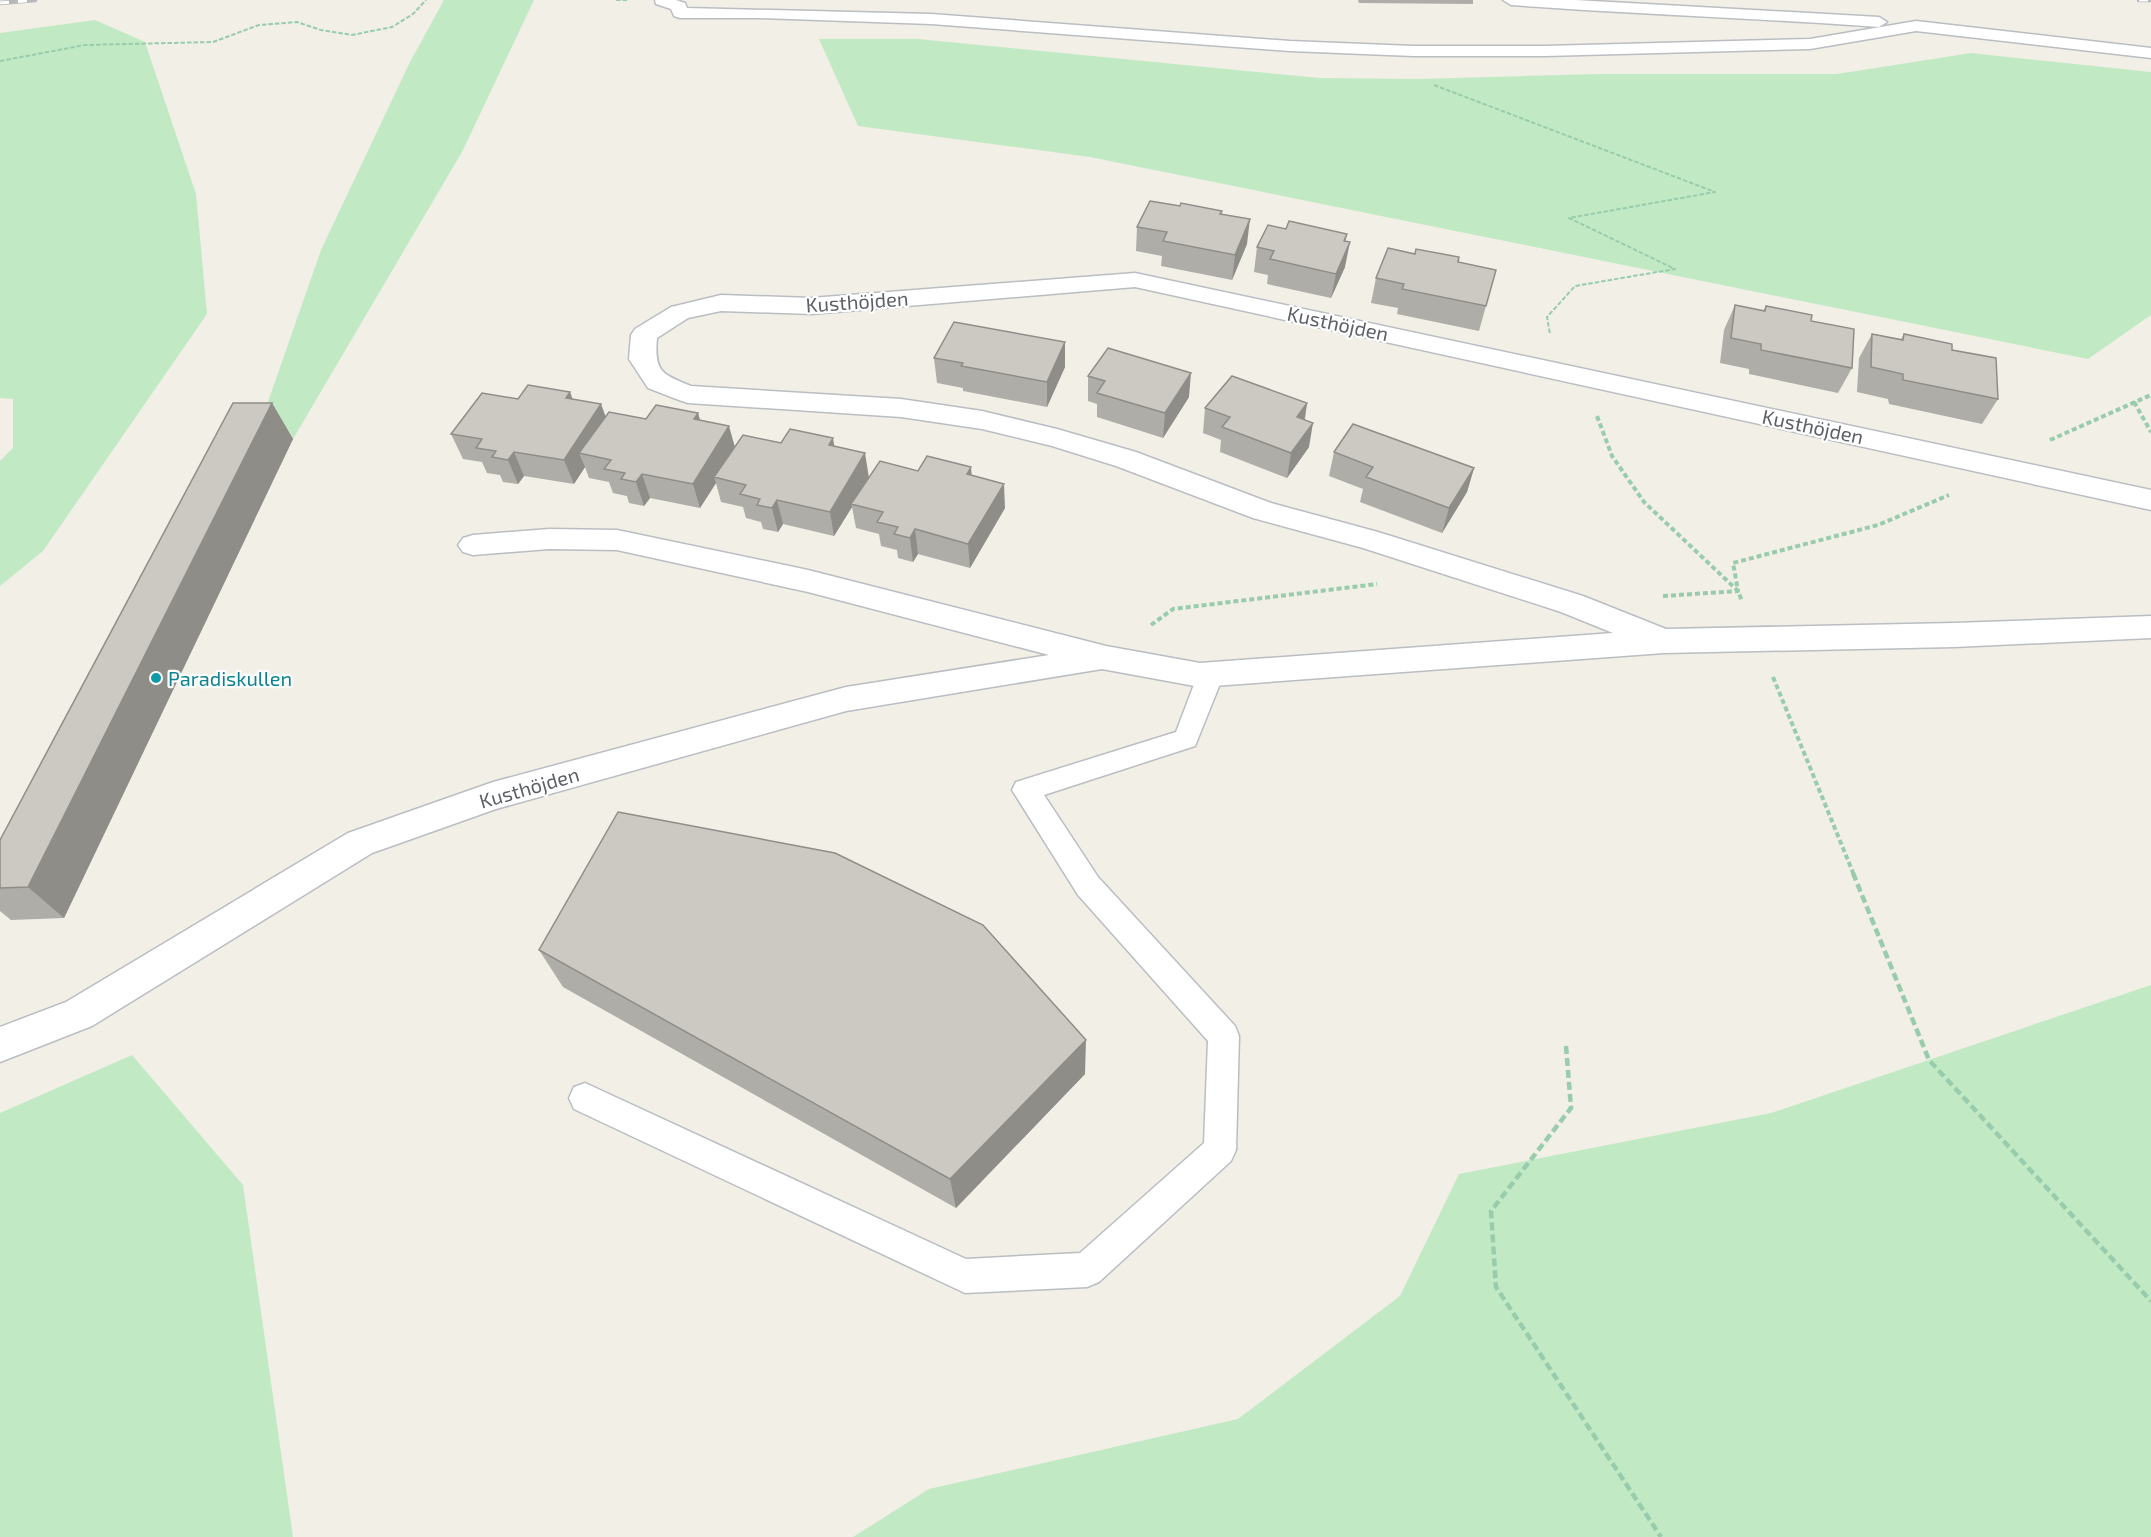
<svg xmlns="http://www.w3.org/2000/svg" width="2151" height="1537" font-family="'Exo 2',sans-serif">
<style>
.green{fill:#c1eac4}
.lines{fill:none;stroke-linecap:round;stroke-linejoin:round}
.service-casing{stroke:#babdc2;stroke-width:3}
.minor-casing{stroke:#babdc2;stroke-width:3}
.path-far2{stroke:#99ccac;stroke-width:2;stroke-dasharray:4.5 2;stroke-linecap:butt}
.path-far1{stroke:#99ccac;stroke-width:4;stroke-dasharray:5 3;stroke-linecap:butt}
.path{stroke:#99ccac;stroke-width:4.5;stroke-dasharray:8 4;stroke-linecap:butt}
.service{fill:#fff;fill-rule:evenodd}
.minor{fill:#fff;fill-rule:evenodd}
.rail-casing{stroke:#b7b8b8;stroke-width:4.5}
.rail{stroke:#fff;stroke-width:3;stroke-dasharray:9;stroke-linecap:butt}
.wall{fill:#afada8}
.shaded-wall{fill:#8f8d88}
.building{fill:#ccc9c3;stroke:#8f8d88;stroke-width:1.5}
.culture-dot{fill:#0f9aa8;stroke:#fff;stroke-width:2}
.labels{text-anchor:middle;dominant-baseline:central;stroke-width:4.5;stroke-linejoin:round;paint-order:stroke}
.street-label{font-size:20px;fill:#5d6167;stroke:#fff}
.culture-label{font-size:20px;fill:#0d838f;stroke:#fff;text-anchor:start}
</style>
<rect width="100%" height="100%" fill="#f1efe6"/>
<!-- green -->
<path class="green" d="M444,0H534L462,152L293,439H255L321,250L410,62Z
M95,20L145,42L196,194L207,314L43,551L0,586V461L13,448V399L0,398V33Z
M819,39H918L1319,78L1418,79L1600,74H1837L1971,53L2151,72V315L2088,359L1090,157L858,126Z
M2151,985V1537H853L929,1489L1238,1419L1400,1296L1459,1174L1771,1113Z
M132,1055L243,1185L293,1537H0V1113Z"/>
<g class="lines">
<defs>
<path id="service" d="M655,0H676L685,3L687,8L931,14L1290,41L1413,46H1545L1810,39L1916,21L2151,48V58L1916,31L1810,49L1545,56H1413L1290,51L931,24L760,18H680L674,16L671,9L656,4Z
M1503,0H1575L1879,17L1887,22L1879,27C1756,18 1634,14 1511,5Z
M1211,664L1220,667L1224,674L1195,746L1044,795L1098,877L1235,1026L1239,1036L1236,1150L1231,1161L1099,1282L1087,1287L965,1293L574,1109L569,1098L574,1087L585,1083L966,1259L1080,1253L1204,1143L1208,1041L1078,895L1012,790L1016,782L1176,732L1198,674L1202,667Z"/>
<path id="minor" d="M1135,273L2151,490V510L1135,287L811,314L721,311L688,318L657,338C654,372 662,374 691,386L901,399L982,411L1057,429L1136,452L1271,503L1378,532L1583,596L1666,629L1954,623L2151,616V638L1954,647L1664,653L1200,687L1102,669L846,711L496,809L372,853L92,1026L0,1062V1027L66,1002L348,833L493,782L846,687L1049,655L808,592L617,550L549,549L473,555L463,552L458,545L463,538L473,535L549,529L617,530L808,570L1106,646L1200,663L1613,633L1561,612L1363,548L1253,518L1116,466L1052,446L982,429L901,417L688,403L679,400L648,388L629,359L631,335L635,329L671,307L721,295L811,298Z"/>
</defs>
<!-- service casing -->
<use href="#service" class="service-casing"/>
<!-- minor casing -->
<use href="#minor" class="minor-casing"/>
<!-- path-far2 -->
<path class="path-far2" d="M616,0H629
M0,61L85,45L213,42L259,25L297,22L321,30L352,35L392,27L413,14L426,0
M1434,85L1715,192L1569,218L1675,269L1575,286L1547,317L1550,334"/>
<!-- path-far1 -->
<path class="path-far1" d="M2134,402L2151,432
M1597,416L1612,456L1644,502L1738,591L1742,601
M2050,440L2151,395
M1663,596L1738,591L1733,563L1878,525L1949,495
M1151,625L1173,609L1377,584
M1773,677L1854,875"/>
<!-- path -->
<path class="path" d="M1853,873L1929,1060L2151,1301
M1566,1046L1571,1108L1491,1211L1496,1287L1661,1537"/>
<!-- service -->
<use href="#service" class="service"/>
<!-- minor -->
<use href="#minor" class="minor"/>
<defs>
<path id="rail" d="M2139,0H2151
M0,3L35,0"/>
</defs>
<!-- rail casing -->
<use href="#rail" class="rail-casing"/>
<!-- rail -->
<use href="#rail" class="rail"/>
</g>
<!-- wall -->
<path class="wall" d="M1358,0H1473V4L1359,3Z
M1180,206L1222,211V214L1247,244L1232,280L1161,266L1162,256L1136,251L1137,227Z
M1286,229L1345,241V267L1331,298L1267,284L1268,275L1254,272L1257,247Z
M1458,262L1496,270L1479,331L1397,314L1398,308L1371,303L1376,278Z
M1735,305L1763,311L1766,306L1811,321L1852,368L1838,393L1749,374V369L1720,363L1724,330Z
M1872,334L1901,339L1904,334L1952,350L1998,399L1982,424L1889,404L1888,399L1857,392L1859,358Z
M1065,342V367L1047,407L963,391V388L937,383L934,358Z
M1088,376L1189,397L1163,438L1097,417V404L1088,401Z
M518,399H573L606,417L646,419L698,413L700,421L735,447L781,443L834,446L869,477L918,471L972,476L1005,508L970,568L918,554L913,562L898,558L897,550L881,546L879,534L856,528L852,507L834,536L783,524L778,532L763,529L761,522L746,518L743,507L721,502L716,483L700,508L650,498L644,506L629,503L627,496L613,493L609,482L589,478L585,467L574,484L524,476L518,484L503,482L500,475L487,473L482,462L463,459L451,434Z
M272,403L293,439L64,918L11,920L0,911V840Z
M1307,403L1305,420L1309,447L1287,478L1220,452L1221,440L1203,433L1205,408Z
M1334,452L1474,468L1467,492L1442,533L1360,502L1363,489L1329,476Z
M539,950L1085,1074L956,1208L563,987Z"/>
<!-- shaded-wall -->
<path class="shaded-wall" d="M1250,219L1247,244L1232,280L1235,255Z
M1347,234L1342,258L1350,242L1345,267L1331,298L1336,274L1344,241Z
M1065,342V367L1047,407V382Z
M1191,373L1189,397L1163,438L1165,413Z
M570,392L579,416L566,398Z
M272,403L293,439L64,918L28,887Z
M1307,403L1303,428L1297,417Z
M601,404L610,428L579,453L585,467L574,484L564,460Z
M698,413L705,437L694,419Z
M1313,423L1309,447L1287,478L1291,453Z
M729,426L736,451L714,477L716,483L700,508L693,484Z
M833,438L837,463L829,445Z
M514,452L524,476L518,484L508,460Z
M865,453L869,478L851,504L852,507L834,536L830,512Z
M971,467L973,492L967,474Z
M1474,468L1467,492L1442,533L1449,508Z
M642,474L650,498L644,506L636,482Z
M1004,484L1005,508L970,568L968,544Z
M777,500L783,524L778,532L772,508Z
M915,529L918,554L913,562L910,538Z
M1086,1040L1085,1074L956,1208L950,1179Z"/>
<!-- building -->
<path class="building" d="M1150,201L1180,206L1181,203L1222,211L1220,214L1250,219L1235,255L1163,241L1167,232L1137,227Z
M1289,221L1347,234L1344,241L1350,242L1336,274L1270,259L1274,251L1257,247L1268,225L1286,229Z
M1388,248L1415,254L1416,249L1459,257L1458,262L1496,270L1486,306L1402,289L1404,284L1376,278Z
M1735,305L1765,311L1766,306L1812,315L1811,321L1854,329L1852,368L1761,350V344L1731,338Z
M954,322L1065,342L1047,382L961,366L963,363L934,358Z
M1872,334L1903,340L1904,334L1952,344V350L1996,358L1998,399L1903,380V374L1871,367Z
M1108,348L1191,373L1165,413L1097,393L1105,381L1088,376Z
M1232,376L1307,403L1297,417L1313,423L1291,453L1222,427L1230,417L1205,408Z
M528,385L570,392L566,398L601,404L564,460L514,452L508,460L492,457L496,451L476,448L482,439L451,434L482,393L518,399Z
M233,403H272L28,887L0,888V840Z
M656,405L698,413L694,419L729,426L693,484L642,474L636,482L621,479L625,473L604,469L611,460L579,453L609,412L646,419Z
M1353,424L1474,468L1449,508L1366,477L1373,467L1334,452Z
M790,429L833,438L829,445L865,453L830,512L777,500L772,508L757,505L760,499L740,494L746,485L714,477L743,435L781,443Z
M927,456L971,467L967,474L1004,484L968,544L915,529L910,538L894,534L898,527L877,522L883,512L851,504L880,461L918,471Z
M618,812L835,853L983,925L1086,1040L950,1179L539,950Z"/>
<!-- markers -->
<circle class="culture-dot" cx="156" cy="678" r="6"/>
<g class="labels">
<!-- street labels -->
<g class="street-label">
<text transform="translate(857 301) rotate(-4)">Kusthöjden</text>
<text transform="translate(1338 323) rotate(12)">Kusthöjden</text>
<text transform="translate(1813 426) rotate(12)">Kusthöjden</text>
<text transform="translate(529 787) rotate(-16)">Kusthöjden</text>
</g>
<!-- culture labels -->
<g class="culture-label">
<text x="168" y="678">Paradiskullen</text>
</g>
</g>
</svg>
